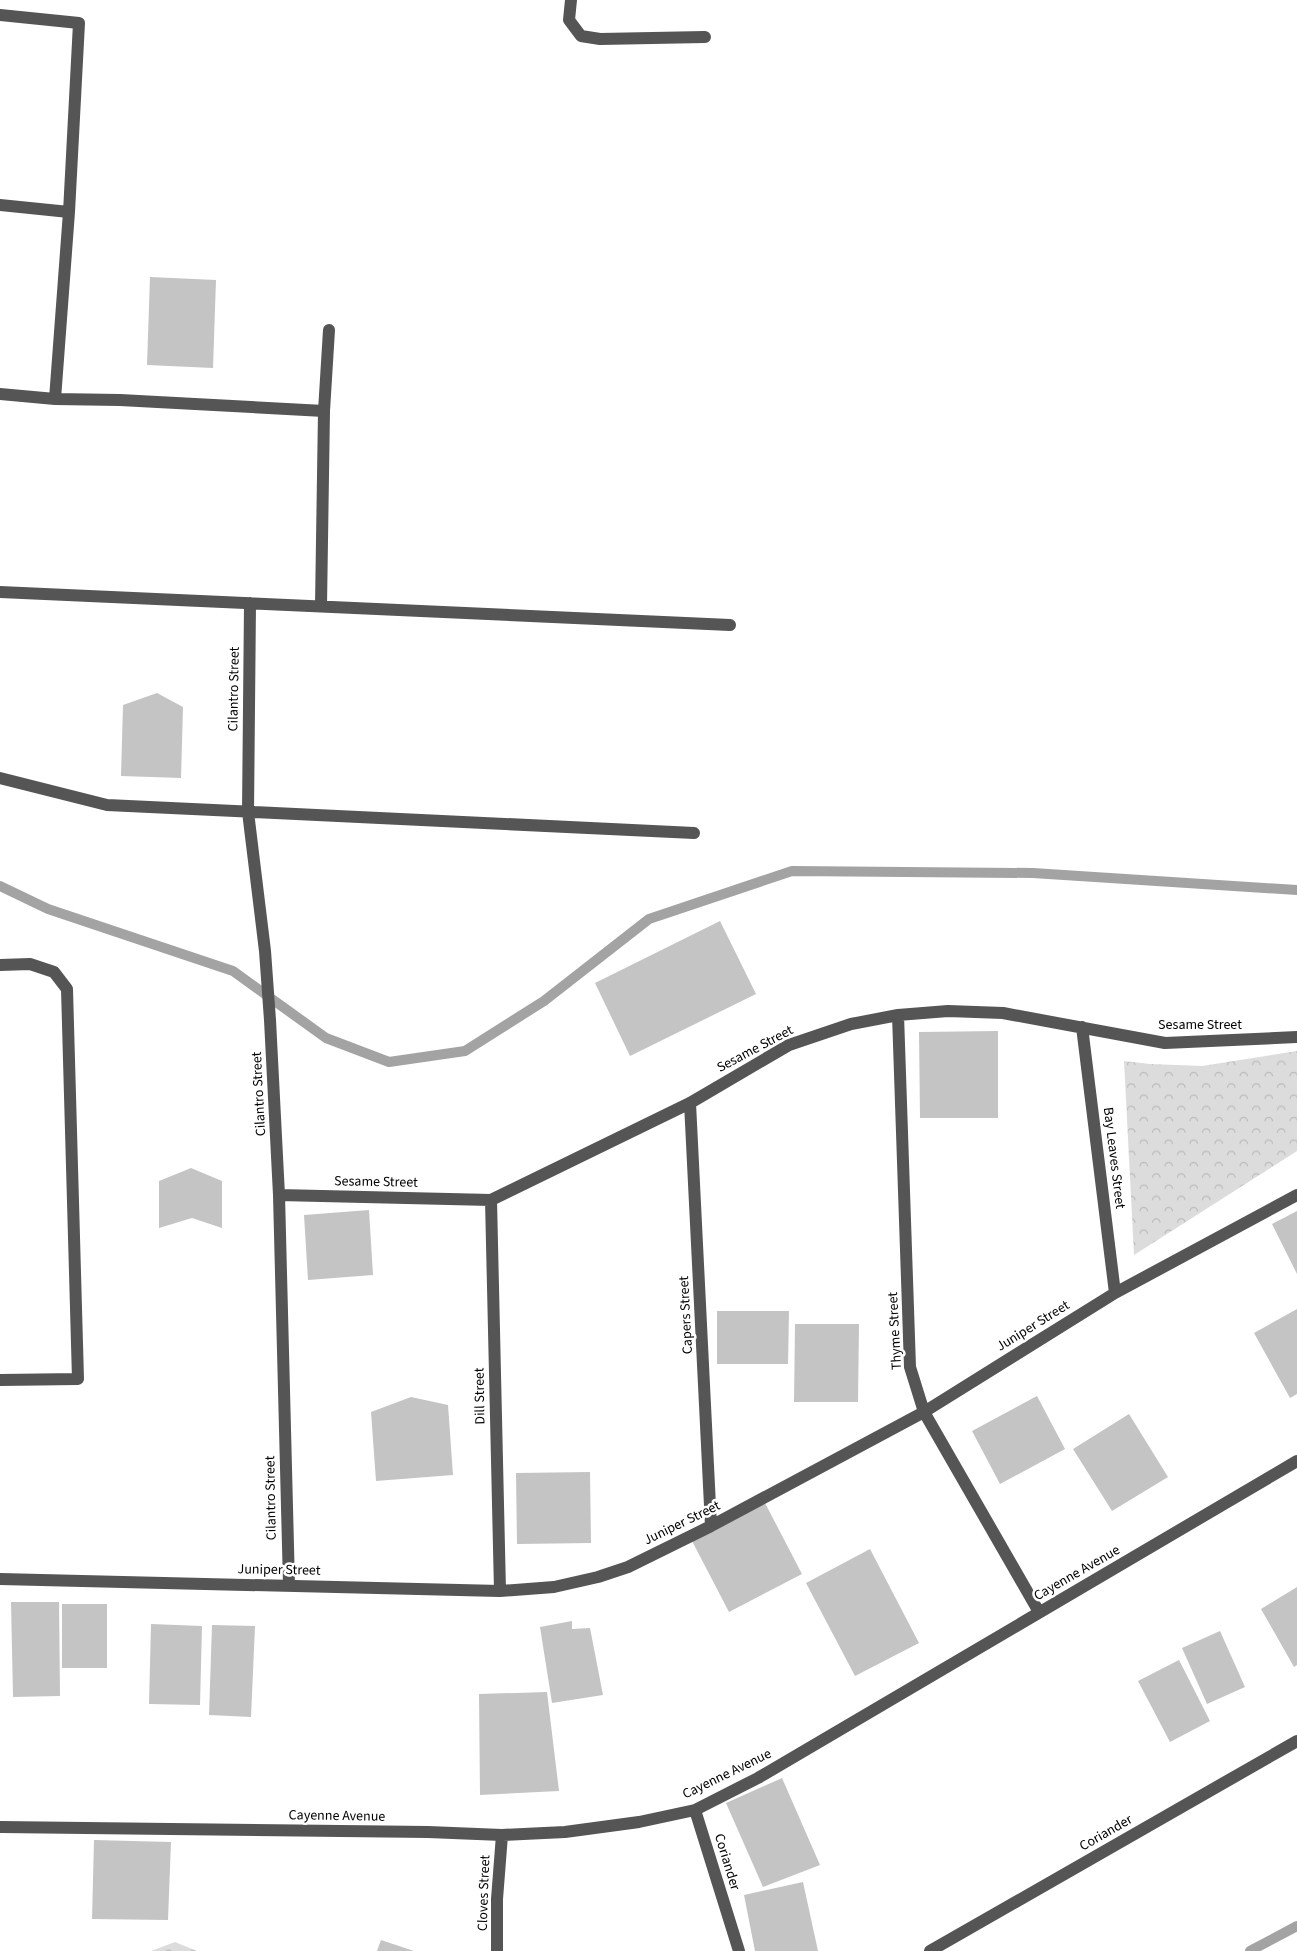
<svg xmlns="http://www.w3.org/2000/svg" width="1297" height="1951" font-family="'Source Sans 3',sans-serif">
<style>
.forest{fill:url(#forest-crowns)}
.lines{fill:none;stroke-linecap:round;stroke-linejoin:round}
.stream{stroke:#a3a3a3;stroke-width:10}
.building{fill:#c4c4c4}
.minor{stroke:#555;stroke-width:12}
.labels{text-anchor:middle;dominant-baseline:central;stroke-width:5;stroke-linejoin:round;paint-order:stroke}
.street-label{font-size:14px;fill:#000;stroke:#fff}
</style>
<defs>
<pattern id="forest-crowns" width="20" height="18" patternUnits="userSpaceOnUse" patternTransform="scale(1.25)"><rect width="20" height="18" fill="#dcdcdc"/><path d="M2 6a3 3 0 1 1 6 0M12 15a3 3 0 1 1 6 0" fill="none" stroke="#bbb"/></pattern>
</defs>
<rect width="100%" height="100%" fill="#fff"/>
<!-- forest -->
<path class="forest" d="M1297,1051V1151L1134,1255L1124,1061L1150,1064L1202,1066Z
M175,1942L197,1951H151Z"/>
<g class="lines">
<!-- stream -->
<path class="stream" d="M0,886L48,909L233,971L326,1038L389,1062L465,1051L544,1001L649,919L792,871L1033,873L1297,890
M1250,1951L1297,1926"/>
</g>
<!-- building -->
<path class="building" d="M150,277L216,280L213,368L147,365Z
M157,693L183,707L181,778L121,776L123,705Z
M720,921L756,994L630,1056L595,983Z
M998,1031V1118H920L919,1032Z
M191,1168L222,1181V1228L192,1218L159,1228V1181Z
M369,1210L373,1275L308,1280L304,1215Z
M1297,1211V1274L1272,1224Z
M1297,1309V1394L1290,1398L1254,1333Z
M717,1311H789L788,1364H717Z
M795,1324H859L858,1402H794Z
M1037,1396L1065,1449L1000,1484L972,1431Z
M411,1397L448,1405L453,1475L376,1481L371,1412Z
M1129,1414L1168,1477L1112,1511L1073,1449Z
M590,1472L591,1543L517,1544L516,1473Z
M765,1503L802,1574L729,1612L692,1541Z
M870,1549L919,1643L855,1676L806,1583Z
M1297,1587V1665L1294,1667L1261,1609Z
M11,1602H59L60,1696L13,1697Z
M62,1604H107V1668H62Z
M572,1621V1629L590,1628L603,1695L552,1703L540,1627Z
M151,1624L202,1626L200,1705L149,1704Z
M212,1625L255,1626L251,1717L209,1715Z
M1220,1631L1245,1687L1207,1704L1182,1648Z
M1179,1660L1210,1721L1170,1742L1138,1681Z
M547,1692L559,1791L480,1795L479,1694Z
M782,1778L820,1865L763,1887L726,1803Z
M94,1840L171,1842L168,1920L92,1919Z
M803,1882L818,1951H755L744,1895Z
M381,1940L414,1951H377Z"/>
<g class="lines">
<!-- minor -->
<path class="minor" d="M571,0L569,20L581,36L600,39L705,37
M0,15L79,23L69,212L55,399
M0,205L69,212
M0,394L55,399L120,400L324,411
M0,592L730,625
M250,603L248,812L265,951L270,1020L279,1195L289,1585
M321,606L324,411L329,330
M0,778L107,805L694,833
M0,965L30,964L54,972L67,989L78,1379L0,1380
M898,1015L910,1367L924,1412L1039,1612
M1082,1027L1115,1293
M690,1103L711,1526
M279,1195L491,1200L690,1103L789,1045L851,1024L898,1015L948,1011L1003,1013L1165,1043L1297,1037
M491,1200L500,1591
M0,1579L500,1591L554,1587L598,1577L628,1567L711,1526L924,1412L1115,1293L1297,1195
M695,1810L739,1951
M0,1827L428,1832L502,1835L565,1832L639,1822L695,1810L758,1778L1297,1461
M497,1951V1899L502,1835
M930,1951L1297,1741"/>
</g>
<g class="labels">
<!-- street labels -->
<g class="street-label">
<text transform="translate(234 689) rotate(-89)">Cilantro Street</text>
<text x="1200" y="1025">Sesame Street</text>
<text transform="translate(755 1049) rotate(-28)">Sesame Street</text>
<text transform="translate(259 1094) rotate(-93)">Cilantro Street</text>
<text transform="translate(1114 1158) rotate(83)">Bay Leaves Street</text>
<text transform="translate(376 1182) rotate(1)">Sesame Street</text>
<text transform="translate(686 1315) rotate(-93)">Capers Street</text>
<text transform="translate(1033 1326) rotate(-32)">Juniper Street</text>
<text transform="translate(895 1331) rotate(-93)">Thyme Street</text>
<text transform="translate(480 1396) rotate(-91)">Dill Street</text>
<text transform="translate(271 1498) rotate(-91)">Cilantro Street</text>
<text transform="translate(682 1523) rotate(-26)">Juniper Street</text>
<text transform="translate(279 1570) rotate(1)">Juniper Street</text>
<text transform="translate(1077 1573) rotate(-30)">Cayenne Avenue</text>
<text transform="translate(727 1774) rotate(-26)">Cayenne Avenue</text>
<text transform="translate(337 1816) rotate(1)">Cayenne Avenue</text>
<text transform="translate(1106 1833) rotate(-30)">Coriander</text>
<text transform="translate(727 1862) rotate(73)">Coriander</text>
<text transform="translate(484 1893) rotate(-88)">Cloves Street</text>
</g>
</g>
</svg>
